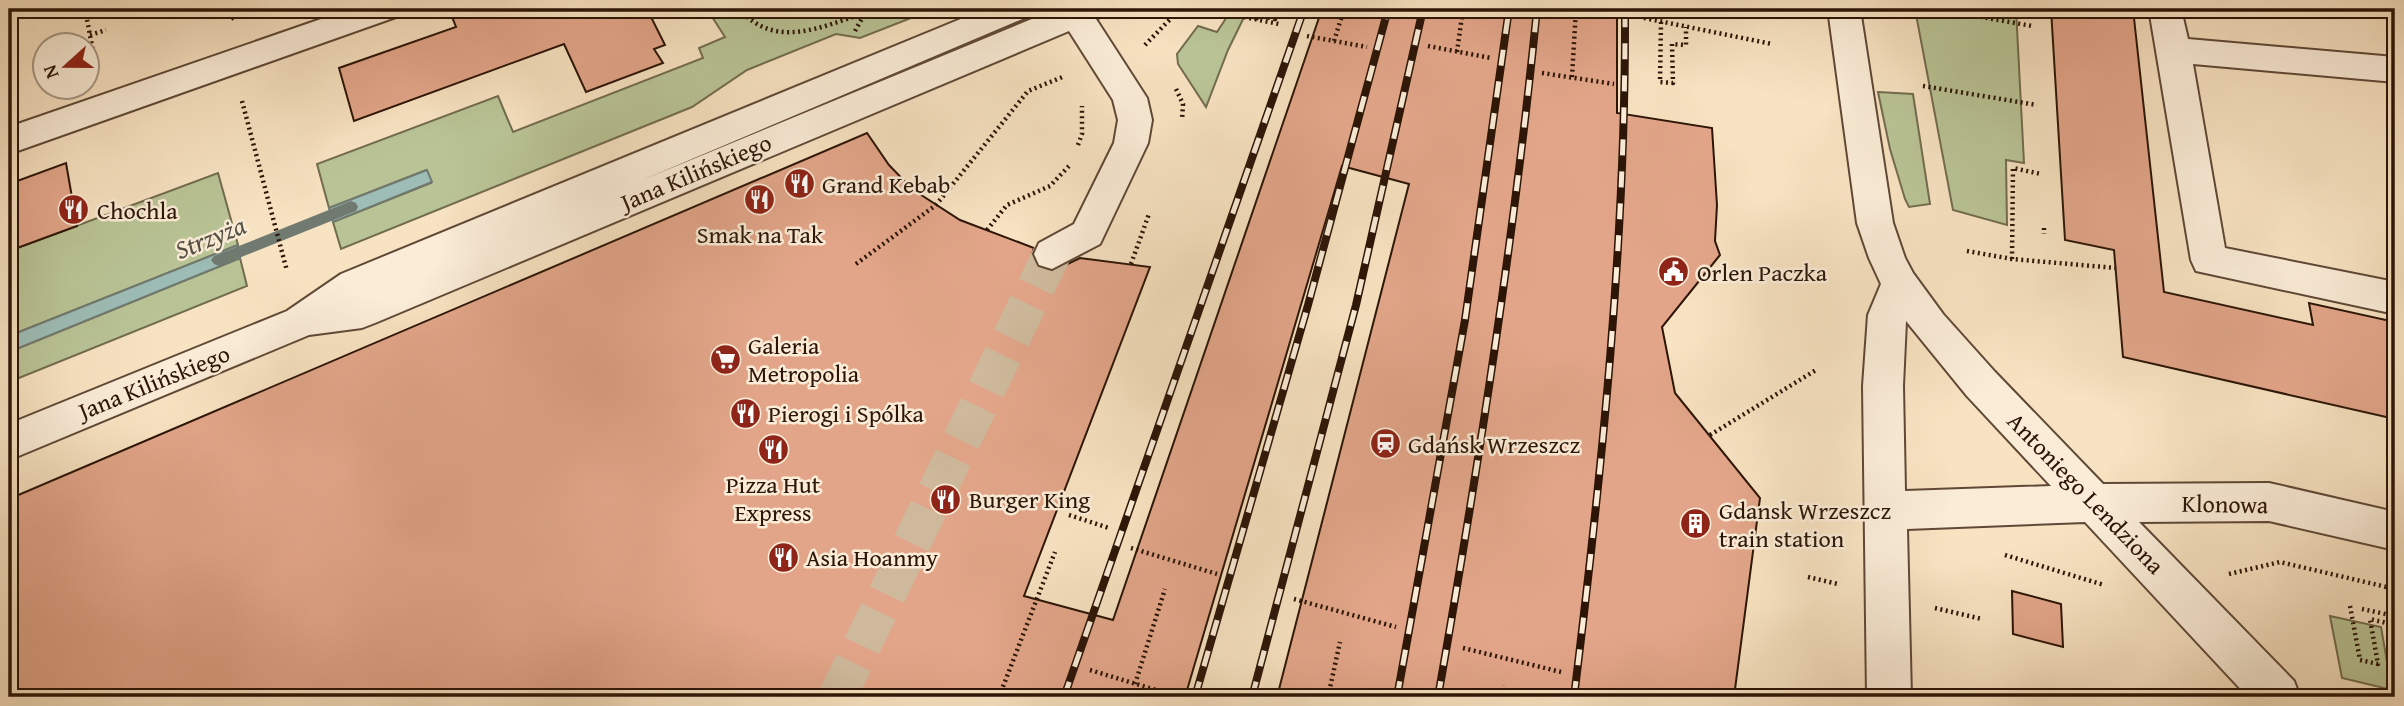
<svg xmlns="http://www.w3.org/2000/svg" width="2404" height="706" font-family="'Gentium Book Plus',serif">
<style>
.green{fill:#b9c496;stroke:#726c4e;stroke-width:2}
.water{fill:#9dbdb6;stroke:#707a70;stroke-width:2}
.lines{fill:none;stroke-linecap:round;stroke-linejoin:round}
.stream{fill:#707a70;fill-rule:evenodd}
.building{fill:#e2a589;stroke:#2c1507;stroke-width:2}
.minor-tunnel{stroke:#ceb99c;stroke-width:38;stroke-dasharray:38 19;stroke-linecap:butt}
.minor-casing{stroke:#5f4836;stroke-width:4}
.path{stroke:#2c1507;stroke-width:4.5;stroke-dasharray:2 3.5;stroke-linecap:butt}
.minor{fill:#faecd7;fill-rule:evenodd}
.rail-casing{stroke:#2c1507;stroke-width:8}
.rail{stroke:#faecd7;stroke-width:5;stroke-dasharray:16;stroke-linecap:butt}
.labels{text-anchor:middle;dominant-baseline:central;stroke-width:5;stroke-linejoin:round;paint-order:stroke}
.street-label{font-size:24px;fill:#2c1507;stroke:#faecd7}
.poi-label{font-size:24px;fill:#2c1507;stroke:#faecd7;text-anchor:start}
.water-label{font-size:26px;font-style:italic;fill:#545044;stroke:#faecd7}
</style>
<rect width="100%" height="100%" fill="#f7e2c1"/>
<filter id="stains"><feTurbulence type="fractalNoise" baseFrequency=".00286" numOctaves="4"/><feColorMatrix values="0 0 0 0 .2 0 0 0 0 .09 0 0 0 0 .02 0 0 0 .5 -.17"/></filter>
<radialGradient id="worn" r=".72"><stop offset=".6" stop-color="#630" stop-opacity="0"/><stop offset="1" stop-color="#630" stop-opacity=".3"/></radialGradient>
<!-- green -->
<path class="green" d="M707,9H934L860,38L836,34L747,70L692,107L341,249L333,222L431,183L426,170L329,208L317,164L498,96L513,132L703,58L699,48L725,37Z
M1232,9H1271L1269,14L1247,11L1228,50L1206,107L1178,64L1177,54L1198,26L1217,32Z
M1915,9H2016L2024,163L2006,160L2007,225L1953,210Z
M1878,92L1913,94L1930,204L1909,207L1905,199L1890,149Z
M218,173L238,245L9,336V251Z
M240,258L247,286L9,382V352Z
M2330,616L2381,627L2392,690L2342,678Z"/>
<!-- water -->
<path class="water" d="M427,170L432,182L333,222L329,208Z
M238,245L240,258L9,352V336Z"/>
<g class="lines">
<!-- stream -->
<path class="stream" d="M351,201L356,203L358,207L356,211L219,266L214,264L211,260L214,256Z"/>
</g>
<!-- building -->
<path class="building" d="M449,9H647L665,45L654,49L663,63L586,92L564,44L354,121L339,68L456,27Z
M1322,9H1617V113L1712,128L1717,205L1715,241L1720,255L1662,327L1675,393L1760,498L1734,697H1277L1409,184L1342,166L1185,697H9V499L867,133L889,165L912,189L960,220L1034,248L1032,255L1038,268L1053,271L1080,258L1150,267L1024,596L1113,620Z
M2051,9H2133L2164,292L2313,325L2309,303L2395,322V419L2123,357L2114,250L2065,240Z
M66,163L77,226L9,251V184Z
M2012,591L2061,604L2063,647L2013,634Z"/>
<g class="lines">
<!-- minor-tunnel -->
<path class="minor-tunnel" d="M837,697L1052,254"/>
<defs>
<path id="minor" d="M350,9H401L396,17L9,154V127Z
M985,9H1032L1027,17L640,181L1056,9H1105L1100,17L1096,19L1147,98L1152,120L1148,143L1100,244L1052,269L1039,265L1034,254L1039,243L1074,224L1114,143L1118,120L1113,100L1069,31L375,323L362,328L309,335L9,460V424L287,311L341,274Z
M1828,9H1860L1893,223L1905,258L1913,273L1943,314L1995,372L2103,484L2269,483L2395,512V550L2269,521L2139,522L2294,681L2300,697H2248L2085,522L1907,529L1911,697H1867L1863,386L1868,315L1881,284L1869,258L1857,223ZM1906,321L1967,396L2051,486L1905,491L1903,386Z
M2149,9H2181L2188,39L2395,57V82L2193,64L2225,248L2395,282V314L2196,271L2191,260Z"/>
</defs>
<!-- minor casing -->
<use href="#minor" class="minor-casing"/>
<!-- path -->
<path class="path" d="M85,9L96,67
M739,9C776,50 820,27 865,13L867,9
M1937,9L2032,26
M1244,17L1279,24
M1644,18L1772,44
M231,19L242,9
M1256,20L1257,15L1275,19L1278,9
M1661,22L1660,82L1673,83L1672,44L1686,45V27
M855,31L865,13L874,9
M90,35L106,30
M1307,36L1367,47
M1334,41L1344,9
M1145,45L1180,9
M1428,46L1491,58
M1457,52L1463,9
M1542,73L1614,84
M1572,77L1576,9
M1923,86L2037,105
M1176,89L1183,104L1182,120
M242,101L287,271
M1078,145L1082,134V106
M2044,228V234
M987,230L1007,205L1050,186L1069,166
M1967,251L2012,259L2116,268
M2012,259L2013,168L2041,174
M856,264L936,205L1028,91L1065,76
M1131,264L1149,214
M1710,435L1816,370
M1069,515L1109,528
M1131,548L1217,574
M2005,555L2104,585
M2229,574L2280,562L2395,589
M1808,577L1838,584
M1294,599L1396,627
M2350,606L2360,660L2378,664L2370,619L2395,625
M1935,608L1982,619
M2362,609L2390,615
M1463,648L1561,672
M1090,670L1179,697
M1135,684L1165,589
M999,697L1055,552
M1328,697L1340,642
M1503,697L1505,686"/>
<!-- minor -->
<use href="#minor" class="minor"/>
<defs>
<path id="rail" d="M1064,697L1304,9
M1195,697L1308,305L1388,9
M1252,697L1356,305L1423,9
M1397,697L1465,320L1509,9
M1438,697C1478,469 1514,240 1537,9
M1574,697C1602,469 1626,239 1625,9"/>
</defs>
<!-- rail casing -->
<use href="#rail" class="rail-casing"/>
<!-- rail -->
<use href="#rail" class="rail"/>
</g>
<!-- icons -->
<defs>
<symbol id="restaurant-disc" viewBox="-11 -11 22 22"><circle r="9.5" fill="#8f2418" stroke="#faecd7"/><path d="M-5-6h1v4h1v-4h1v4h1v-4h1v5L-1.5 .5V6h-2V.5L-5-1ZM5-6V6H3V1.5H1.5Q1.5-4 5-6Z" fill="#fff"/></symbol>
<symbol id="civic-disc" viewBox="-11 -11 22 22"><circle r="9.5" fill="#8f2418" stroke="#faecd7"/><path d="M-.6-6.5H3V-4.5H.6V-3L4-1V1h2V6H-6V1h2V-1L-.6-3ZM-1.2 2.5V6h2.4V2.5Z" fill="#fff"/></symbol>
<symbol id="supermarket-disc" viewBox="-11 -11 22 22"><circle r="9.5" fill="#8f2418" stroke="#faecd7"/><path d="M-6-5.5h2.5l.6 2H6L4.5 2H-2.5L-4.4-4H-6ZM-1.5 3.2a1.3 1.3 0 1 0 .1 0ZM3 3.2a1.3 1.3 0 1 0 .1 0Z" fill="#fff"/></symbol>
<symbol id="station-disc" viewBox="-11 -11 22 22"><circle r="9.5" fill="#8f2418" stroke="#faecd7"/><path d="M-3-6H3Q5-6 5-4V2Q5 4 3 4L4.5 6H3L1.5 4h-3L-3 6H-4.5L-3 4Q-5 4-5 2V-4Q-5-6-3-6ZM-3.5-4v3h7v-3ZM-3.5 1v1.5H-2V1ZM2 1v1.5H3.5V1Z" fill="#fff"/></symbol>
<symbol id="building-disc" viewBox="-11 -11 22 22"><circle r="9.5" fill="#8f2418" stroke="#faecd7"/><path d="M-4-6H4V6H1V3H-1V6H-4ZM-2.5-4.3h1.7v1.8h-1.7ZM.8-4.3h1.7v1.8H.8ZM-2.5-1h1.7V.8h-1.7ZM.8-1h1.7V.8H.8Z" fill="#fff"/></symbol>
</defs>
<g fill-rule="evenodd">
<use href="#restaurant-disc" x="782" y="166" width="35" height="35"/>
<use href="#restaurant-disc" x="742" y="182" width="35" height="35"/>
<use href="#restaurant-disc" x="56" y="192" width="35" height="35"/>
<use href="#civic-disc" x="1656" y="254" width="35" height="35"/>
<use href="#supermarket-disc" x="708" y="342" width="35" height="35"/>
<use href="#restaurant-disc" x="728" y="396" width="35" height="35"/>
<use href="#station-disc" x="1368" y="426" width="35" height="35"/>
<use href="#restaurant-disc" x="756" y="432" width="35" height="35"/>
<use href="#restaurant-disc" x="928" y="482" width="35" height="35"/>
<use href="#building-disc" x="1678" y="506" width="35" height="35"/>
<use href="#restaurant-disc" x="766" y="540" width="35" height="35"/>
</g>
<g class="labels">
<!-- street labels -->
<g class="street-label">
<text transform="translate(696 172) rotate(-23)">Jana Kilińskiego</text>
<text transform="translate(154 382) rotate(-22)">Jana Kilińskiego</text>
<text transform="translate(2086 493) rotate(46)">Antoniego Lendziona</text>
<text transform="translate(2225 504) rotate(1)">Klonowa</text>
</g>
<!-- poi labels -->
<g class="poi-label">
<text x="822" y="184">Grand Kebab</text>
<text x="97" y="210">Chochla</text>
<text x="760" y="234" text-anchor="middle">Smak na Tak</text>
<text x="1697" y="272">Orlen Paczka</text>
<text x="748" y="345">Galeria<tspan x="748" dy="28">Metropolia</tspan></text>
<text x="768" y="413">Pierogi i Spólka</text>
<text x="1408" y="444">Gdańsk Wrzeszcz</text>
<text x="773" y="484" text-anchor="middle">Pizza Hut<tspan x="773" dy="28">Express</tspan></text>
<text x="969" y="499">Burger King</text>
<text x="1719" y="510">Gdansk Wrzeszcz<tspan x="1719" dy="28">train station</tspan></text>
<text x="806" y="557">Asia Hoanmy</text>
</g>
<!-- water labels -->
<g class="water-label">
<text transform="translate(210 237) rotate(-22)">Strzyża</text>
</g>
</g>
<!-- margin -->
<rect width="2404" height="706" fill="none" stroke="#f7e2c1" stroke-width="35"/>
<rect x="10" y="10" width="2383" height="685" fill="none" stroke="#2c1507" stroke-width="3.5"/>
<rect x="18" y="18" width="2369" height="671" fill="none" stroke="#2c1507" stroke-width="2"/>
<!-- north arrow -->
<g transform="translate(66 66) rotate(249)"><circle r="33" fill="#faecd7" stroke="#a89684" stroke-width="2"/>
<path d="M0-5L12 26L0 18L-12 26Z" fill="#8f2418"/>
<text y="-10" font-size="19" font-weight="bold" text-anchor="middle" fill="#2c1507">N</text>
</g>
<rect width="100%" height="100%" filter="url(#stains)"/>
<rect width="100%" height="100%" fill="url(#worn)"/>
</svg>
